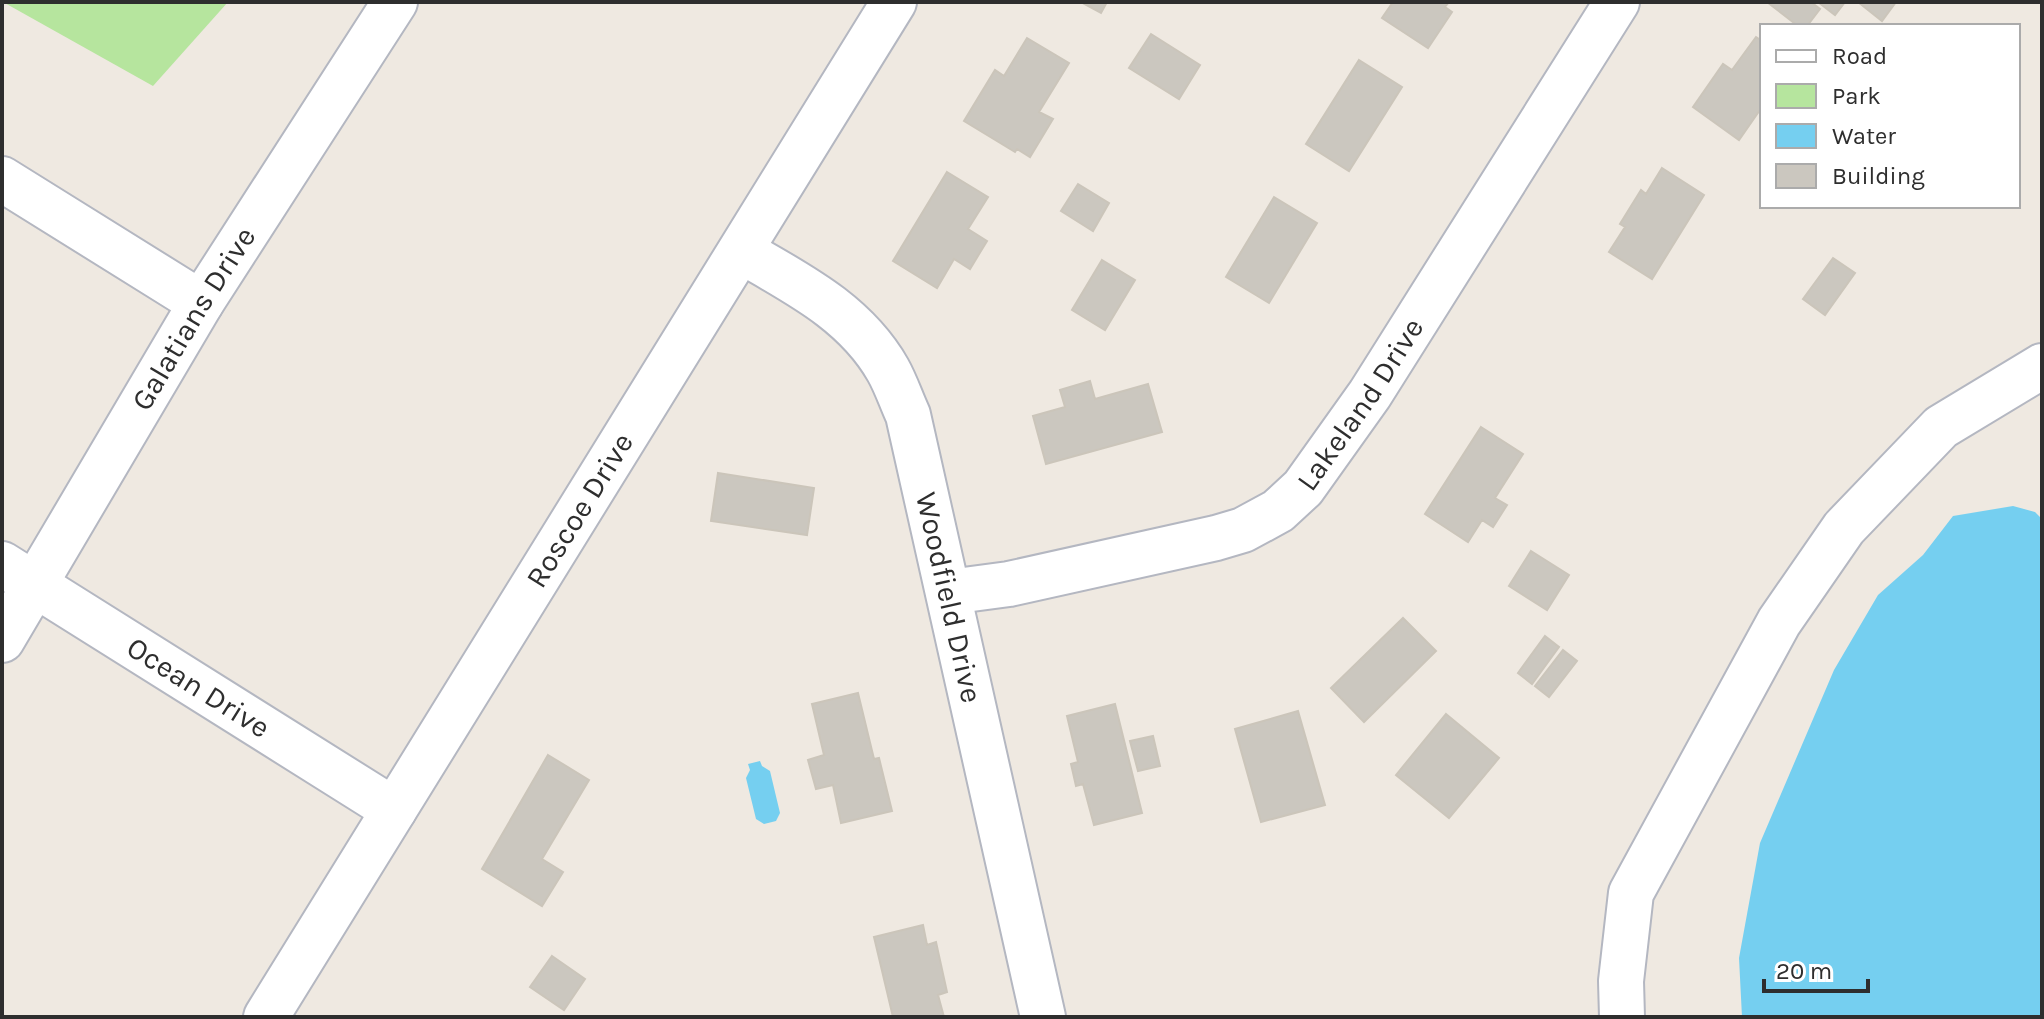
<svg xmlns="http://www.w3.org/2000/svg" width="2044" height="1019" font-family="Karla,sans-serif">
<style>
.green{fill:#b6e59e}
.water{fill:#75cff0}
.building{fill:#cbc7bf;stroke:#cbc5ba;stroke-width:2}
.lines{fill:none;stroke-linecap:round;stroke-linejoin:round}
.minor-casing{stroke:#b4b7c1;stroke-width:48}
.minor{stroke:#fff;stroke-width:44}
.labels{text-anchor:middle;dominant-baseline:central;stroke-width:7;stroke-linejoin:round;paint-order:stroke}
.street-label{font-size:30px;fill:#2e2e2e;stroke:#fff}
</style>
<rect width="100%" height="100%" fill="#efe9e1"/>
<!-- green -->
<path class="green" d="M3,2H228L153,86Z"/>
<!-- water -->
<path class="water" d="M2013,506L2035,512L2042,519V1017H1742L1739,958L1760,843L1834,670L1878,595L1923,555L1953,516Z
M760,761L762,766L770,771L780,813L776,821L764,824L756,819L746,778L750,770L748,764Z"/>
<!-- building -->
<path class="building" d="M1081,2H1107L1101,13Z
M1393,2H1449L1445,7L1452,12L1428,48L1382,18Z
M1767,2H1811L1820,9L1807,26H1798Z
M1818,2H1845L1835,15Z
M1858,2H1896L1882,21Z
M1151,34L1200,65L1179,99L1129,68Z
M1756,37L1762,41V107L1739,140L1693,107L1723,64L1732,70Z
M1027,38L1069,63L1039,112L1053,119L1030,157L1017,149L1015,152L964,121L995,70L1004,76Z
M1359,60L1402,87L1349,171L1306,144Z
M1662,168L1704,195L1652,279L1609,252L1625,227L1620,224L1641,190L1646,194Z
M947,172L988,197L968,229L987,241L970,269L954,259L937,288L893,261Z
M1078,184L1109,203L1093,231L1061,211Z
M1274,197L1317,223L1269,303L1226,277Z
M1833,258L1855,273L1825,315L1803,299Z
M1102,260L1135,280L1105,330L1072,310Z
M1090,381L1095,399L1148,384L1162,432L1046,464L1033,416L1065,407L1060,390Z
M1481,427L1523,454L1495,498L1507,505L1493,527L1482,520L1468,542L1425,514Z
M718,473L814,488L807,535L711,521Z
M1531,551L1569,575L1547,610L1509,586Z
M1403,618L1436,651L1364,722L1331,688Z
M1545,636L1559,647L1532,684L1518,673Z
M1563,650L1577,661L1549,697L1535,686Z
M858,693L874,759L879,758L892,811L841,823L833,785L816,789L808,760L824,755L812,704Z
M1115,704L1142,813L1094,825L1083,784L1076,786L1071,764L1078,762L1067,716Z
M1298,711L1325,805L1261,822L1235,729Z
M1446,714L1499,758L1449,818L1396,775Z
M1153,736L1160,766L1138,771L1130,741Z
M548,755L589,780L542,859L563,872L542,906L482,869Z
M923,925L927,945L936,942L947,992L938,995L944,1017H893L874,937Z
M552,956L585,979L564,1010L530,987Z"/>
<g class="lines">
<defs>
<g id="minor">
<path d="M2,179L201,303"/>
<path id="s1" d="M741,251C796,283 855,312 888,370C896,384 901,400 908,415L1043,1017"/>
<path id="s2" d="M2,564L394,810"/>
<path id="s3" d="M949,592L1009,584L1216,538L1243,530L1278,511L1303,488L1370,394L1617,2"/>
<path id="s4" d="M2,640L201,303L395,2"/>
<path id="s5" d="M266,1017L894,2"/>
<path d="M1622,1017L1621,981L1631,893L1779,622L1844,528L1941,427L2042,366"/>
</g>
</defs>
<!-- minor casing -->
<use href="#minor" class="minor-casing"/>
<!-- minor -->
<use href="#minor" class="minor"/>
</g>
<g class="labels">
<!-- street labels -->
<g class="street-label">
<text stroke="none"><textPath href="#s4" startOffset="374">Galatians Drive</textPath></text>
<text stroke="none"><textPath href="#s3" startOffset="476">Lakeland Drive</textPath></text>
<text stroke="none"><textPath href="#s5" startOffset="596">Roscoe Drive</textPath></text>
<text stroke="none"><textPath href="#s1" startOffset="428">Woodfield Drive</textPath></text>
<text stroke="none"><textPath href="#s2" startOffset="232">Ocean Drive</textPath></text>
</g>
</g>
<!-- border -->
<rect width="2044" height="1019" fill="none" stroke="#2e2e2e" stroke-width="8"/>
<!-- legend -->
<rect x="1760" y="24" width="260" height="184" fill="#ffffff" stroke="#ababab" stroke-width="2"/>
<rect x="1776" y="50" width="40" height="12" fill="#ffffff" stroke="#ababab" stroke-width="2"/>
<text x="1832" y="64" font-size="24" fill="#2e2e2e">Road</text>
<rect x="1776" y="84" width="40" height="24" fill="#b6e59e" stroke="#ababab" stroke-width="2"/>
<text x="1832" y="104" font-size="24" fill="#2e2e2e">Park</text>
<rect x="1776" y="124" width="40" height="24" fill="#75cff0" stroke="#ababab" stroke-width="2"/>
<text x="1832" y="144" font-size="24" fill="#2e2e2e">Water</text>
<rect x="1776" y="164" width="40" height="24" fill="#cbc7bf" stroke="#ababab" stroke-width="2"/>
<text x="1832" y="184" font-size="24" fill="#2e2e2e">Building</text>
<!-- scale -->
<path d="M1764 979v12h104v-12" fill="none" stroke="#2e2e2e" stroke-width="4"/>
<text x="1776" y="979" font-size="24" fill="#2e2e2e" stroke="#ffffff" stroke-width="6" paint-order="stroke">20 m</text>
</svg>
